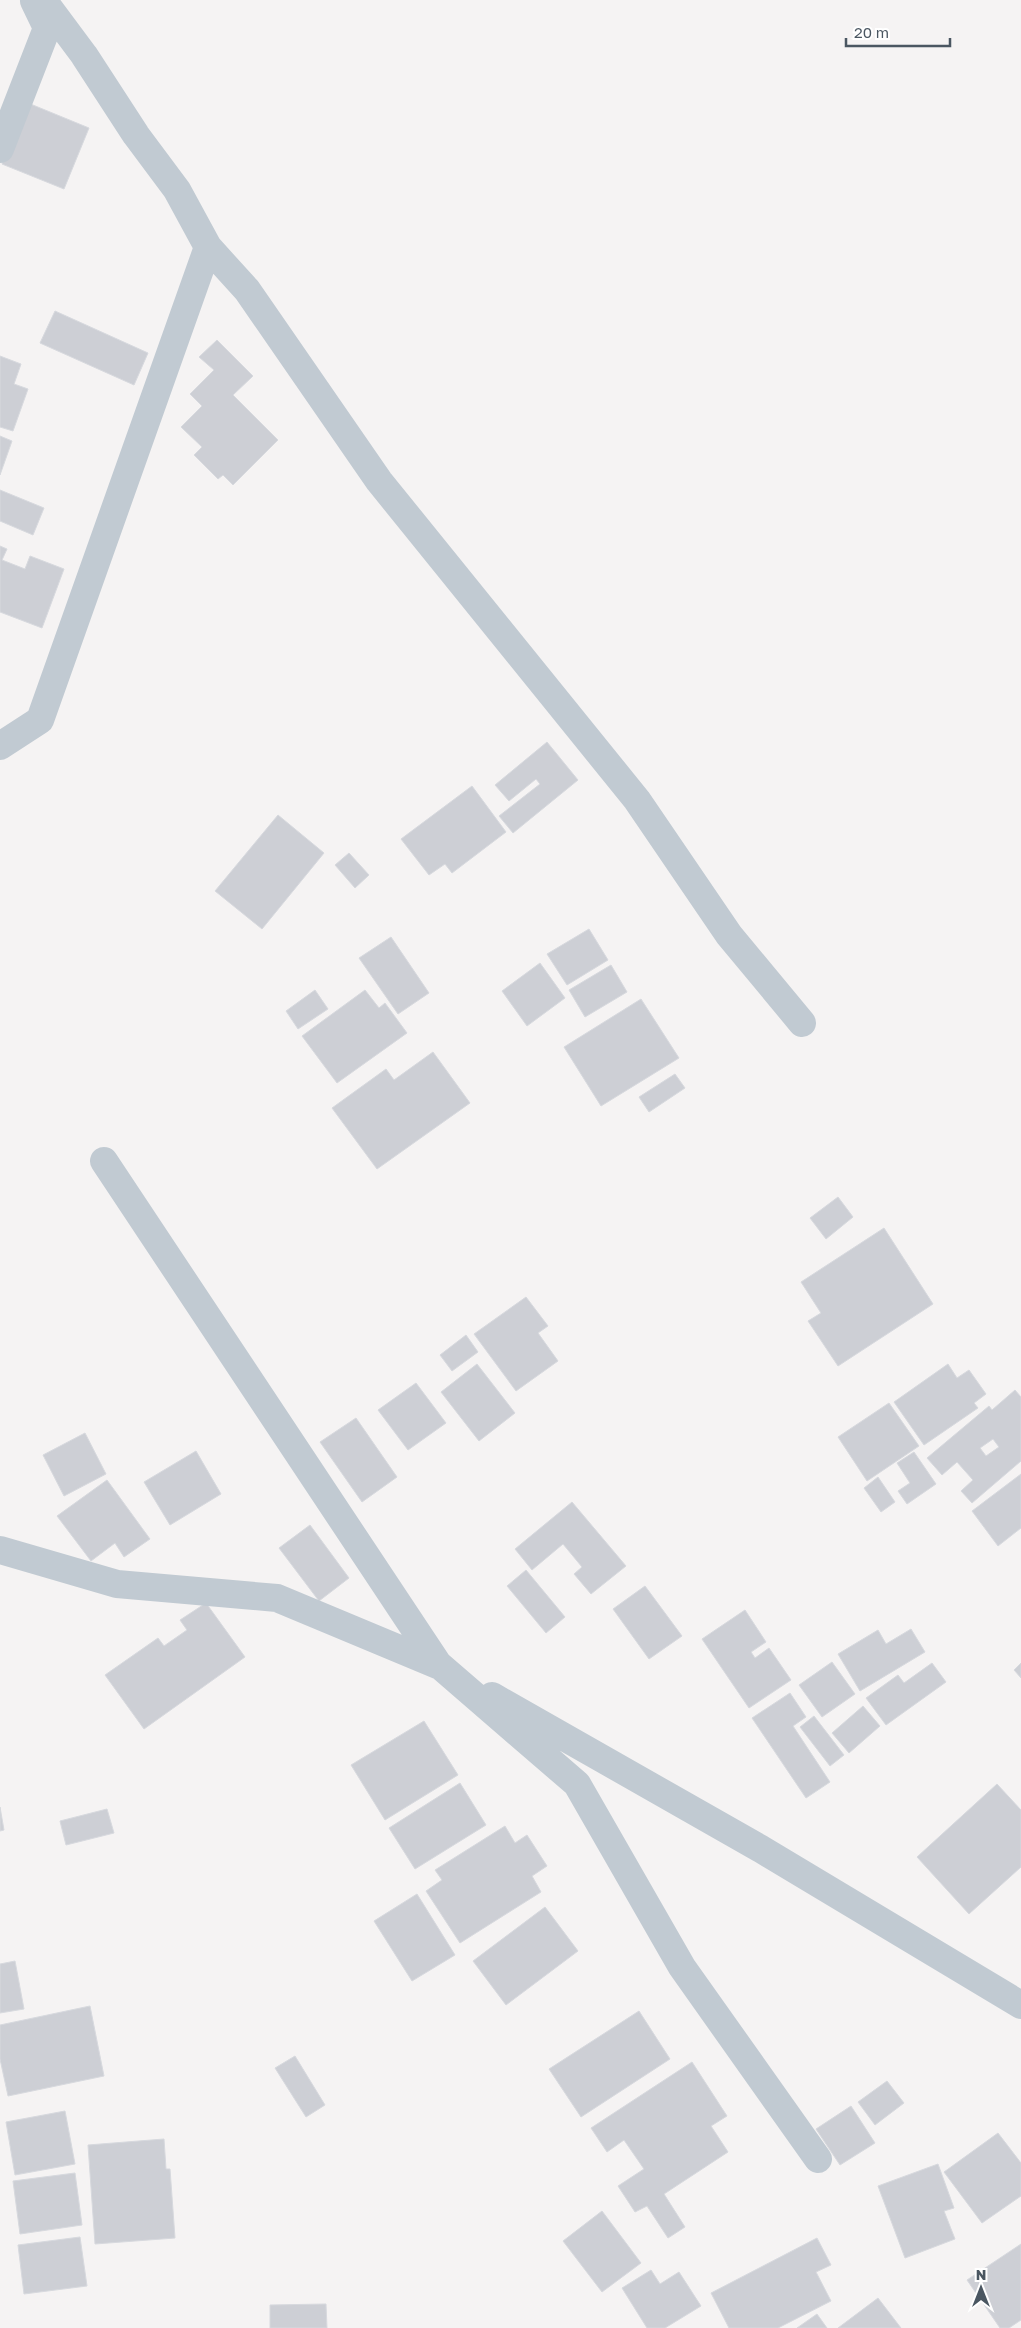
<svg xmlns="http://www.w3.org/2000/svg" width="1021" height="2328" font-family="'Golos Text',sans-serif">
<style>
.building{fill:#cdcfd5;stroke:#d7d9de;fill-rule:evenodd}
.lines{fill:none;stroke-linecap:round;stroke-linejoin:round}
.minor{stroke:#c1cad2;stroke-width:28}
</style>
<rect width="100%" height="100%" fill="#f5f3f3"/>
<!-- building -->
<path class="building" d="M28,103L89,128L64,189L2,164Z
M55,311L148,353L134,385L40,343Z
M217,340L253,376L233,395L278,440L233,485L223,475L218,479L194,455L202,447L181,427L202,406L190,394L214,370L199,357Z
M0,356L21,364L14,384L28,389L13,431L0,427Z
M0,436L12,441L0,475Z
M0,490L44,508L33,535L0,521Z
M0,546L7,549L2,560L25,569L30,556L64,569L42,628L0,612Z
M547,742L578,780L513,833L499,816L540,784L536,779L509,801L495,785Z
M472,786L506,832L452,873L445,864L429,875L401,839Z
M278,815L324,853L262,929L215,891Z
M349,853L369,875L355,888L335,865Z
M589,929L608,960L567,985L547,954Z
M391,937L429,993L398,1014L359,958Z
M540,963L565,998L527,1026L502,991Z
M611,965L627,992L585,1017L569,990Z
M315,990L328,1009L298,1029L286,1011Z
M365,990L379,1008L385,1003L407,1033L337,1083L302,1036Z
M641,999L679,1058L601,1106L564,1047Z
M433,1052L470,1103L377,1169L332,1108L386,1069L394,1080Z
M675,1074L685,1088L649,1112L639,1097Z
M838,1197L853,1217L826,1239L810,1218Z
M884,1228L933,1304L838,1366L808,1321L821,1313L801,1282Z
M526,1297L548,1326L538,1333L558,1361L516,1391L474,1334Z
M466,1335L478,1352L452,1371L440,1355Z
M477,1364L515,1413L479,1441L441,1392Z
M948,1364L957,1378L969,1370L986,1394L974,1403L978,1408L924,1445L894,1402Z
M416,1383L446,1423L408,1450L378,1410Z
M1015,1390L1021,1397V1461L972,1503L961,1491L973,1480L957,1462L942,1475L927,1458L989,1406L992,1410ZM993,1439L999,1447L986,1456L980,1448Z
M889,1403L919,1446L867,1481L838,1437Z
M356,1418L397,1477L362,1502L320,1442Z
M85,1433L106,1474L64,1496L43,1455Z
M196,1451L221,1494L170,1525L144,1482Z
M914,1452L936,1484L907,1504L898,1491L910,1483L897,1463Z
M1021,1474V1528L998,1546L972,1511Z
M878,1477L895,1502L881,1512L864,1488Z
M107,1480L150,1539L124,1557L115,1543L91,1561L57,1516Z
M572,1502L626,1566L591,1594L574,1574L582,1567L563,1544L532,1570L515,1549Z
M310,1525L349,1578L319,1601L279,1548Z
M526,1570L565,1617L546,1633L507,1586Z
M645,1586L682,1636L649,1659L613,1609Z
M206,1603L245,1657L144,1729L105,1675L158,1638L164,1646L187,1630L180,1620Z
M745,1610L766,1642L751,1652L755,1658L769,1648L791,1680L749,1708L702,1639Z
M911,1629L925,1652L860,1691L838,1654L878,1630L886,1644Z
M832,1662L855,1694L822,1717L799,1685Z
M932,1663L946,1682L886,1725L866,1698L898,1675L904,1683Z
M1021,1663V1678L1014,1670Z
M790,1693L806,1717L793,1726L830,1782L806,1798L752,1718Z
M863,1706L880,1726L849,1753L832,1733Z
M814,1716L844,1755L830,1766L800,1727Z
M424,1721L458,1775L385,1820L351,1765Z
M460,1783L486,1825L415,1869L389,1828Z
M997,1784L1021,1810V1867L969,1914L917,1857Z
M0,1807L4,1830L0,1831Z
M107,1809L114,1833L66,1845L60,1821Z
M505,1826L515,1843L527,1835L547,1866L532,1876L541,1892L460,1943L426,1891L442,1880L435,1870Z
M417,1894L455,1955L412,1981L374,1921Z
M545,1907L578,1951L506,2005L473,1961Z
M15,1961L24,2009L0,2013V1964Z
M90,2006L104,2076L8,2096L0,2059V2025Z
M639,2011L670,2059L581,2117L549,2069Z
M295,2056L325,2105L306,2117L275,2068Z
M692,2062L727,2116L711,2126L728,2152L664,2194L685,2227L668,2238L647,2206L635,2212L618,2186L644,2169L624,2140L607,2152L591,2128Z
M887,2081L904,2103L875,2125L858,2102Z
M851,2106L875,2143L840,2165L816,2129Z
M65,2111L75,2164L15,2175L6,2122Z
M998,2133L1021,2163V2196L982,2223L944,2172Z
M164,2139L166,2169H170L175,2238L95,2244L88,2145Z
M938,2164L954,2208L944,2211L955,2239L905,2258L878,2186Z
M75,2173L82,2225L20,2234L13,2181Z
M602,2211L641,2263L602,2292L563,2241Z
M80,2237L87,2286L24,2294L18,2245Z
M817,2238L831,2265L816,2272L831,2301L778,2328H729L711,2293Z
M1021,2244V2320L1009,2328H1000L967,2280Z
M651,2270L660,2284L679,2272L701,2306L665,2328H647L622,2288Z
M878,2298L901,2328H838Z
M326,2304L327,2328H270V2305Z
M817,2314L827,2328H797Z"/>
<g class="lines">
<!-- minor -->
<path class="minor" d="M43,0L84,55L136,135L177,190L208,247L247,290L379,481L637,800L729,935L802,1023
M0,149L47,28L34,1
M0,746L40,720L208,247
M104,1161L438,1664L577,1784L682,1967L818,2159
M0,1550L117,1584L277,1598L440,1666
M492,1696L761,1849L1021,2005"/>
</g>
<!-- north arrow -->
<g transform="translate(981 2288)" stroke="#ffffff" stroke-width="4" paint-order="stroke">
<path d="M0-4L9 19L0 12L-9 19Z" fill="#4a5661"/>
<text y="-8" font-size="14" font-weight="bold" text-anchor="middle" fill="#4a5661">N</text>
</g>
<!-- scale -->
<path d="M846 38v8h104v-8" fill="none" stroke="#4a5661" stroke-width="2.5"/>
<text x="854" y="38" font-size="15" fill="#4a5661" stroke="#ffffff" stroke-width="4" paint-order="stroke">20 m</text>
</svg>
